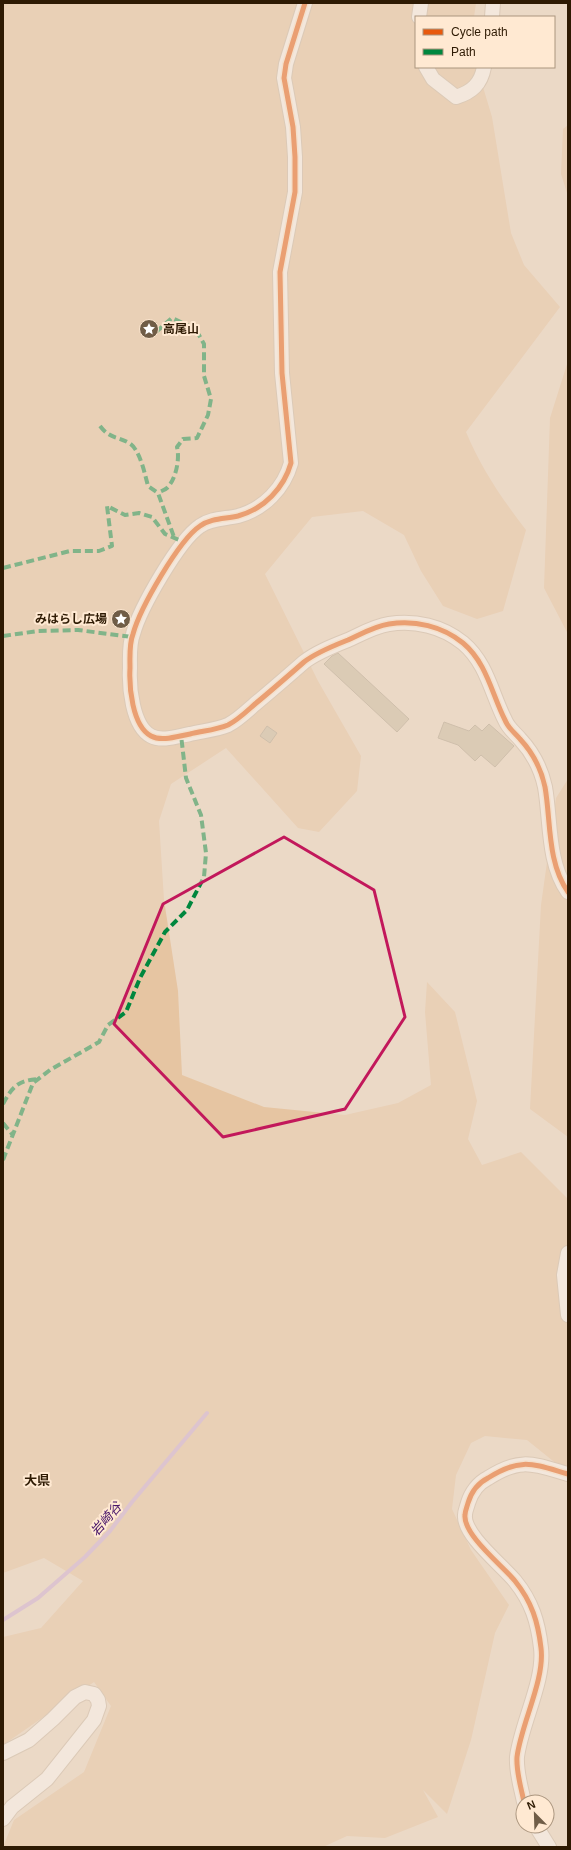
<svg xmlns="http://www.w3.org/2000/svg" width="571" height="1850" font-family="Helvetica,'Noto Sans JP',sans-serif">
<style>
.green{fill:#e6c5a2}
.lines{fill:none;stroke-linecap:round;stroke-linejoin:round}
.stream{stroke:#ccacd9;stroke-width:4}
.building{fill:#c8baa1;stroke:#ada08a}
.minor-casing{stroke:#c9b7a4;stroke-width:16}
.minor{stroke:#fcf9f6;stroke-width:14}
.quiet{stroke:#00873e;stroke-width:4;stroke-dasharray:8 4;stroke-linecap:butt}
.cycleway-casing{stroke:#ffe9d2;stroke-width:8}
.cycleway{stroke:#e8590c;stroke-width:5}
.marked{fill:none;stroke:#c2185b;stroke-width:3;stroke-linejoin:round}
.labels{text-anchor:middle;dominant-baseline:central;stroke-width:4;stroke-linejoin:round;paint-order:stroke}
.poi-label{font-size:12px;font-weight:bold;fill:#2e1a03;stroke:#ffe9d2;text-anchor:start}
.neighbourhood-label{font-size:13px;font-weight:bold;fill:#2e1a03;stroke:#ffe9d2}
.water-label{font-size:13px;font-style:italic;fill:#461368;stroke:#ffe9d2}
</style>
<rect width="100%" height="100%" fill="#ebd9c6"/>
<!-- green -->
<path class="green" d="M3,3H476L474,17H416V67H477L492,117L511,233L524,265L560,307L466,432C481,468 502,499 526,530L503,611L477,619L443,606L421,571L404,535L363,511L312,517L265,574L318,681L361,756L357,791L319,832L298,828L226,748L171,784L159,821L164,900L178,991L182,1075L264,1107L345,1115L398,1103L431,1085L425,1012L427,982L455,1012L477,1101L468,1139L482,1165L521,1152L568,1199V1466L558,1465L527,1440L485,1436L471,1443L456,1475L452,1509L471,1550L509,1605L495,1633L471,1740L447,1814L423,1790L438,1817L385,1838L347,1836L323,1847H3L14,1820L84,1772L111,1706L94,1682L3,1745V1637L41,1628L83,1581L44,1558L3,1573Z
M568,125V196L561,174L563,129Z
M568,361V634L544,588L550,418Z
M568,779V1137L530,1109L541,905L556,798Z"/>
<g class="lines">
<!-- stream -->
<path class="stream" d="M3,1620L38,1598L85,1557L110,1531L132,1502L207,1413"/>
</g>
<!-- building -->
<path class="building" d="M338,653L409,719L397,732L324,664L332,656Z
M444,722L469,731L475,725L482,731L489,724L514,746L495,767L481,755L475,761L458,745L438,738Z
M267,726L277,733L270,743L260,736Z"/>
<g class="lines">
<defs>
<path id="minor" d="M305,3L286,64L284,78L293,127L295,157V192L280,272L282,373L291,463C284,488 264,509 238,516C225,519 211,518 200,526C179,540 140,608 133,634C129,644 130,657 130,668C129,686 132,726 151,736C162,742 178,736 190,734C202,731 216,730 228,725C238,720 247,711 255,704C272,690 288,676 304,662C317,652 333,646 348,640C361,634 375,626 389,624C415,620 442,626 463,643C487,663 492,695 505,720C508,728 515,733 520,739C533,753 541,768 545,787C551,821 547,862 568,892
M419,17L421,3
M492,17L493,3
M426,67L433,79L456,97C472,92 481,84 484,67
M568,1253L564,1275L568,1315
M3,1753L29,1740L53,1719L75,1697L85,1692L94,1694L98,1700L99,1706L94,1720L47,1779L12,1807L3,1819
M524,1802C521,1787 516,1772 517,1757C521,1724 545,1680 541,1648C538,1622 532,1602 515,1581C503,1566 463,1535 465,1515C465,1511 467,1507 468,1503C471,1493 478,1483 488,1478C521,1457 533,1464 568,1474
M536,1826L549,1847"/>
</defs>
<!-- minor casing -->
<use href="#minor" class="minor-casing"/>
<!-- minor -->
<use href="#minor" class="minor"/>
<!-- quiet -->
<path class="quiet" d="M156,332L172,318L189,326L199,335L204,344V376L211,399L208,415L197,438L183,439L177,447C180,459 176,479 167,488C165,490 161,491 158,493
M100,426C110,439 117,436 129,443C140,449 145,475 148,486L158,493L174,537
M3,568L70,551H99L112,546L107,506L125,515L139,513L152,517L165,534L184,542
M3,636L38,631L78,630L132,637
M3,1104C12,1087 18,1080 39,1079
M3,1123L12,1134
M3,1160L33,1083L50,1070L99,1042L108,1025L126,1012L140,978L165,932L187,910L204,877L206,853L201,815L186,778L181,735"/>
<defs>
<path id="cycleway" d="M305,3L286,64L284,78L293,127L295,157V192L280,272L282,373L291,463C284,488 264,509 238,516C225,519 211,518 200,526C179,540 140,608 133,634C129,644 130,657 130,668C129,686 132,726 151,736C162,742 178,736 190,734C202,731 216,730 228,725C238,720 247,711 255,704C272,690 288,676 304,662C317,652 333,646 348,640C361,634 375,626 389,624C415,620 442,626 463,643C487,663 492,695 505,720C508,728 515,733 520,739C533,753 541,768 545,787C551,821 547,862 568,892
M524,1802C521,1787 516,1772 517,1757C521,1724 545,1680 541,1648C538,1622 532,1602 515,1581C503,1566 463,1535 465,1515C465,1511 467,1507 468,1503C471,1493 478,1483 488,1478C521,1457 533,1464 568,1474"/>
</defs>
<!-- cycleway casing -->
<use href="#cycleway" class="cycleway-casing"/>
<!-- cycleway -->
<use href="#cycleway" class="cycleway"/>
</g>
<!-- marked area -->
<path d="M0 0H571V1850H0ZM284,837L374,890L405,1017L345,1109L223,1137L114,1024L163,904Z" fill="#ebd9c6" fill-opacity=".55" fill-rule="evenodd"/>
<path class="marked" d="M284,837L374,890L405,1017L345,1109L223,1137L114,1024L163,904Z"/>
<!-- icons -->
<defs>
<symbol id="sight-disc" viewBox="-11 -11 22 22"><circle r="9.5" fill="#705d47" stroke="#ffe9d2"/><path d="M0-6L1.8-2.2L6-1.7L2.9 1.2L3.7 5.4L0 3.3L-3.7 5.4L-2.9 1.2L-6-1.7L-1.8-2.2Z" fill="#fff"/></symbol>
</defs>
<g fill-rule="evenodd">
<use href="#sight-disc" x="138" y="318" width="22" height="22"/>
<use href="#sight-disc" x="110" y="608" width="22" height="22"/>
</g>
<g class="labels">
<!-- poi labels -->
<g class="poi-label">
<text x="163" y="329">高尾山</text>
<text x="107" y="619" text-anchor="end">みはらし広場</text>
</g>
<!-- neighbourhood labels -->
<g class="neighbourhood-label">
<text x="37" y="1480">大県</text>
</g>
<!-- water labels -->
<g class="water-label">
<text transform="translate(106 1519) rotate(-49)">岩崎谷</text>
</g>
</g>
<!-- border -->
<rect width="571" height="1850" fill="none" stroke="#2e1a03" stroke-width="8"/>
<!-- legend -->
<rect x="415" y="16" width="140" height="52" fill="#ffe9d2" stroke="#ab967f"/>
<rect x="423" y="29" width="20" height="6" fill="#e8590c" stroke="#ab967f"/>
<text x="451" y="36" font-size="12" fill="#2e1a03">Cycle path</text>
<rect x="423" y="49" width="20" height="6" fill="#00873e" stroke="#ab967f"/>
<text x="451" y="56" font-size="12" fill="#2e1a03">Path</text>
<!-- north arrow -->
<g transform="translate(535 1814) rotate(337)"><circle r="19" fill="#ffe9d2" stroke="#ab967f"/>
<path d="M0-3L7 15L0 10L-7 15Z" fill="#705d47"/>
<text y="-6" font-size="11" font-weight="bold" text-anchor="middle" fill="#2e1a03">N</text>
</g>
</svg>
